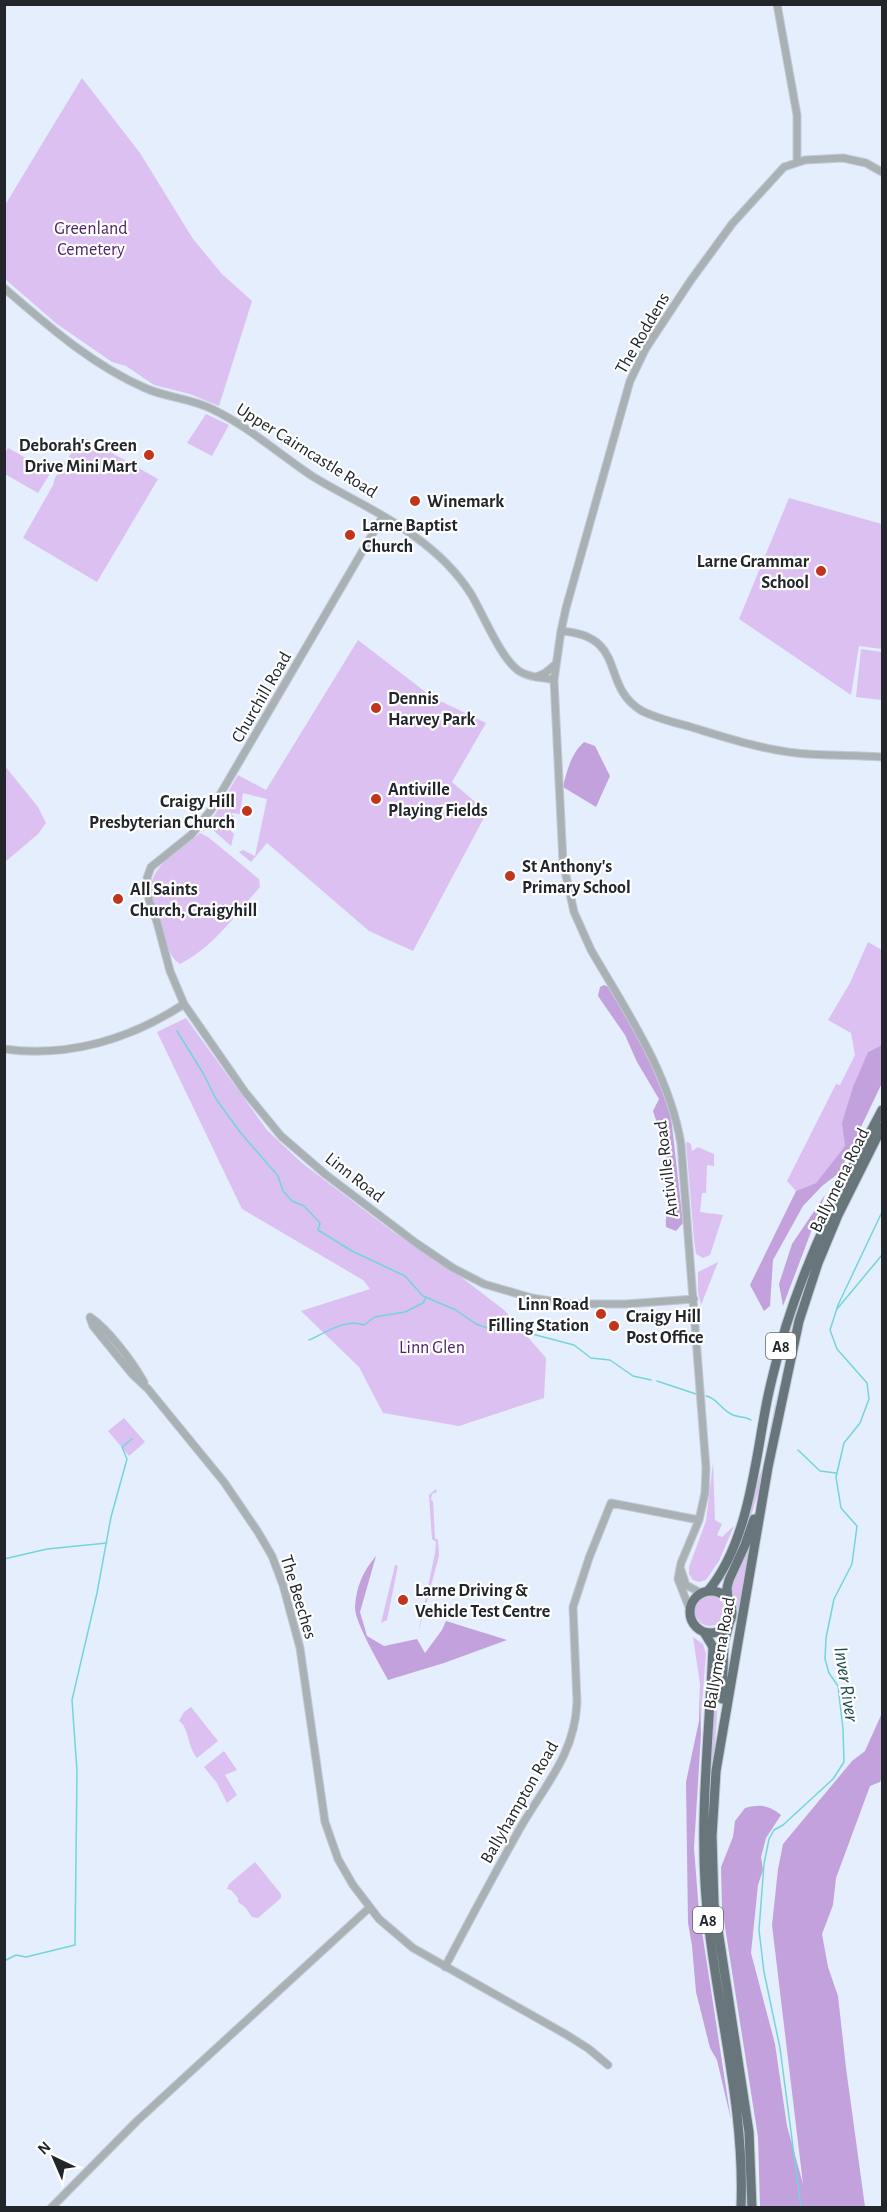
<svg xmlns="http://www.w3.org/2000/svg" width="887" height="2212" font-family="'Alegreya Sans',sans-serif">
	<rect width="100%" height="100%" fill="#e4eefc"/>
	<path fill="#dbc0f1" d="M82,78L140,153L193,239L222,274L252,301L219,406L190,394L154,385L126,366L112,362L57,324L5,279V205Z
		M206,414L229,425L212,456L187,443Z
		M81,439H87L158,479L97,582L23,538L53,485L55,478Z
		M8,448L51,472L38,493L5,474V453Z
		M789,498L882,524V649L859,646L851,695L739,619Z
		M358,640L432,697L486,723L452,782L487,812L413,951L369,931L267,843L251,862L239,852L243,850L255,856L267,799L243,793L240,814L232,813V815L234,816L232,818L229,829L234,834L231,846L213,830L210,823L238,775L266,790Z
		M861,649L882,652V700L856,697Z
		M5,766L38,807L46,823L38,834L5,862Z
		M200,833L208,837L259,879L260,887C235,915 214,947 180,964C168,956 165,940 162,927C158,915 150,900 151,887C152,865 184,846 200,833Z
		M868,942L882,950V1045L868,1052L844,1140L846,1145L816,1183L796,1191L787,1181L836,1084L840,1085L855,1055L851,1033L828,1020L850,983Z
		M186,1018L267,1130L302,1163L392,1231L461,1277L504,1310L546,1358L544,1398L459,1426L383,1413L359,1367L301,1311L370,1289L363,1280L242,1209L157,1032Z
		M688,1142L691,1144L692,1151L698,1147L714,1154V1166L707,1165L706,1193H702L700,1212L723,1215L710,1255L703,1258L696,1254L694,1240L686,1143Z
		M718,1262L701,1305L698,1292V1272Z
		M777,1393L767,1462L744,1540L740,1538L764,1462Z
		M124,1418L145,1442L129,1456L108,1431Z
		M713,1463L715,1520L722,1524L717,1535L722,1537L734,1526L719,1561L706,1580L699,1582L693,1580L689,1574V1567L706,1521Z
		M436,1489L437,1492L432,1494L431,1500L433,1501L435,1538L438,1540L439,1556L418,1634L435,1553L436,1542L432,1539L429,1495Z
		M746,1552L751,1553L738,1610L731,1590V1584Z
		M395,1565L398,1566L387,1620L381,1623Z
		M695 1611a15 15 0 1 1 30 0a15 15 0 1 1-30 0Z
		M693,1637L703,1644L706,1654L701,1717L700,1684Z
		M717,1671H720L709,1832H706Z
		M191,1707L218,1741L197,1758C187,1746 189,1727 179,1721L184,1712Z
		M224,1751L237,1770L225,1775L237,1795L227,1803L217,1783L204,1767Z
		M255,1862L281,1894V1898L258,1918L252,1917L245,1907L238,1902V1898L231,1890L227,1889L229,1884Z"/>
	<path fill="#c3a1dd" d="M584,742L595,746L610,776L596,807L563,787C567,770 571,754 584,742Z
		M604,985L609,987L654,1065L670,1108L683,1223L676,1231L666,1227C665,1218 668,1209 668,1199C666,1185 667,1171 666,1157C664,1141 658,1126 653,1111L659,1099L637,1062L625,1035L598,996L600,987Z
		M882,1045V1083L839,1173L822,1186L803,1206L773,1260L770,1306L764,1311L750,1285L796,1191L816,1183L845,1146L842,1123L853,1087L868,1052Z
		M825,1195L783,1306L779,1284L792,1244Z
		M376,1556L360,1612L367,1636L384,1646L417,1639L425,1653L442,1630L446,1621L507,1640L444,1663L388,1680C380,1665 354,1621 355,1607C356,1587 363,1571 376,1556Z
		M700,1684L701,1734L694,1848L699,1912L731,2120L717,2060L710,2048L696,1992L692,1946L688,1923L686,1782L699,1721Z
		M882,1713V1778L880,1782L870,1786L836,1878L833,1905L822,1934L828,1967L838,1996L846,2068L865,2207H760L758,2137L722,1908L721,1867L733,1837L735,1821L745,1808C760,1804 769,1805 781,1815L766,1838L761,1857L763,1870L758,1885L751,1953L775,2044L787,2126L803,2184L772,1925L778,1869L783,1844L852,1761L865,1751Z"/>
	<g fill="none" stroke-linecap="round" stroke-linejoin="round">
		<path stroke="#73d5d9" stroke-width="1.5" d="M177,1031L203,1073L216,1099L240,1132L278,1176L283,1191L292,1201L304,1206L320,1223L318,1230L352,1251L405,1276L423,1296L456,1310L476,1324L493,1330L509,1328L574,1345L591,1358L610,1360L633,1376L651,1380
			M837,1309L882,1255
			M309,1340C325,1333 346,1318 364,1325L375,1317L405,1312L423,1303L426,1298
			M657,1381L696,1394
			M706,1396C717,1398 721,1409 731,1414C738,1418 745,1416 751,1420
			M798,1450L820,1471L836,1473
			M4,1559L47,1549L107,1543
			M4,1961L16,1955L26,1957L75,1945L77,1771L72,1700L97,1593L111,1517L127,1459L122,1447L132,1439
			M801,2208L780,2048L764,1972L759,1930L764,1864L769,1839L774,1830L783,1825L833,1779L844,1762L843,1729L838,1686L829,1673L825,1659L826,1638L834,1599L852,1564L857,1526L841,1508L836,1477L844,1443L860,1423L869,1399L867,1383L837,1349L830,1330L838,1305L882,1212"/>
		<defs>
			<path id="tertiary" d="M777,4L797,115V162
				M4,288C47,325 92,365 145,388C167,398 192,398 214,410C249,427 279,454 312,476C346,497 382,512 414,536C435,551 457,572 471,594C483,614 501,659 519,671C529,678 542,677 554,680
				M383,516L211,810L191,835L151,867L147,878L149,900L157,922L170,971L184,1004L245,1092L281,1136L325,1174L416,1243L453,1268L484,1284L532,1298L571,1304H626L694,1299
				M561,631C629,636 599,686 642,711C658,719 677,723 694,728C727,738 761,749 796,753C825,756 854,755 882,757
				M536,677L545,673L556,664
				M4,1049C68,1058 131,1039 184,1004
				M90,1317C109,1330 132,1361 144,1382
				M90,1318L93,1326L101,1336L132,1374L148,1389L224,1482L258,1532L272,1556L283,1585L300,1648L325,1822L338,1859L353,1885L379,1919L413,1948L567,2035L589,2049L608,2065
				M681,1570L686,1585L701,1593
				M690,1610L678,1579L681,1563L699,1520L705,1493L706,1468L681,1144C669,1073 627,1012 591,950L574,912L563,862L554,680L561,631L566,608L630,381L646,348L691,280L732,224L784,167L805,160L843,158L866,163L882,172
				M445,1967C469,1921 494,1875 519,1830C544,1786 575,1755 577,1702L573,1607L589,1558L611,1503L699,1520
				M51,2208L137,2121L369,1908"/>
			<path id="trunk" d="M690 1612a21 21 0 1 1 42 0a21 21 0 1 1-42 0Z
				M708,1591C749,1542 755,1461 767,1401C772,1376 779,1351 786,1326C810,1250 845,1180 882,1110
				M728,1599L727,1588L729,1580L745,1545L754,1519
				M704,1632L713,1647C709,1743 697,1832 709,1928C720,2022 745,2112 741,2208
				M722,1699L724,1643L729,1624
				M752,2208L749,2132L714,1904L712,1836L716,1771L768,1467L799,1321L818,1263L838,1215L882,1127"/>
		</defs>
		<use href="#tertiary" stroke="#c1cad6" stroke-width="9"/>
		<use href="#trunk" stroke="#c1cad6" stroke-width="11"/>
		<use href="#tertiary" stroke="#aab1b5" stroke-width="7"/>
		<use href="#trunk" stroke="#68767c" stroke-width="9"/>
	</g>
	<g fill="#c0351b" stroke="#fff" stroke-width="2">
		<circle cx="149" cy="455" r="6"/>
		<circle cx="415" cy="501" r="6"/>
		<circle cx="350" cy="535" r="6"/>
		<circle cx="821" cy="571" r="6"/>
		<circle cx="376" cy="708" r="6"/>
		<circle cx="376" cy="799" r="6"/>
		<circle cx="247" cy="811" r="6"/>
		<circle cx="510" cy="876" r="6"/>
		<circle cx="118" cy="899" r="6"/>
		<circle cx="601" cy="1314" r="6"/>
		<circle cx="614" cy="1326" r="6"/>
		<circle cx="403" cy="1600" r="6"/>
	</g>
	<g text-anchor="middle" stroke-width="4.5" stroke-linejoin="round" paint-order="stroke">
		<g fill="#fff" stroke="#64676b" stroke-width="1.5">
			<rect x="766" y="1333" width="30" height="26" rx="4.5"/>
			<rect x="693" y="1907" width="30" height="26" rx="4.5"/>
		</g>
		<g font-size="16" font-weight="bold" fill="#22262b">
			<text x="781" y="1352">A8</text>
			<text x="708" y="1926">A8</text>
		</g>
		<g font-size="18" fill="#4f236a" stroke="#fff">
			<text x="91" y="234">Greenland<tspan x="91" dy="21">Cemetery</tspan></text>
			<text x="432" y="1353">Linn Glen</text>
		</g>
		<g font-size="18" fill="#22262b" stroke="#fff">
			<text transform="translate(642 333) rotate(-60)" y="6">The Roddens</text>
			<text transform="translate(307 450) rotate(32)" y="6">Upper Cairncastle Road</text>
			<text transform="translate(261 697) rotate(-60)" y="6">Churchill Road</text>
			<text transform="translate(666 1169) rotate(-97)" y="6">Antiville Road</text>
			<text transform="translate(355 1177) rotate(38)" y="6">Linn Road</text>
			<text transform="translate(839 1180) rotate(-64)" y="6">Ballymena Road</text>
			<text transform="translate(299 1597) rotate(73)" y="6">The Beeches</text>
			<text transform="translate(719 1653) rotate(-80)" y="6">Ballymena Road</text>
			<text transform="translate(519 1802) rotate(-60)" y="6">Ballyhampton Road</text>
		</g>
		<g font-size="18" font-weight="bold" fill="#22262b" stroke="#fff" text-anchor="start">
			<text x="137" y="451" text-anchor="end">Deborah's Green<tspan x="137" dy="21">Drive Mini Mart</tspan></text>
			<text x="427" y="507">Winemark</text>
			<text x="362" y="531">Larne Baptist<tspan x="362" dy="21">Church</tspan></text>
			<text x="809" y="567" text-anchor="end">Larne Grammar<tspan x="809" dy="21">School</tspan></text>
			<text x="388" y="704">Dennis<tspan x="388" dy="21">Harvey Park</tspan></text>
			<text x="388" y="795">Antiville<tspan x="388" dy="21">Playing Fields</tspan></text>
			<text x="235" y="807" text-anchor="end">Craigy Hill<tspan x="235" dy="21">Presbyterian Church</tspan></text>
			<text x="522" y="872">St Anthony's<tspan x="522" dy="21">Primary School</tspan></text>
			<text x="130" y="895">All Saints<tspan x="130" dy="21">Church, Craigyhill</tspan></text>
			<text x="589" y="1310" text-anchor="end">Linn Road<tspan x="589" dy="21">Filling Station</tspan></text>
			<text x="626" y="1322">Craigy Hill<tspan x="626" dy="21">Post Office</tspan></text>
			<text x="415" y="1596">Larne Driving &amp;<tspan x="415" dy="21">Vehicle Test Centre</tspan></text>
		</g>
		<g font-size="20" font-style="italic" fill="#1e4b4d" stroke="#fff">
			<text transform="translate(847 1684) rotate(81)" y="7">Inver River</text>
		</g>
	</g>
	<rect width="887" height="2212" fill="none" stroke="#22262b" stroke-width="12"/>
	<g transform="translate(54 2158) rotate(316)" stroke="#ffffff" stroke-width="4.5" paint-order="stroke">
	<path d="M0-4.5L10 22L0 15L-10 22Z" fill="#22262b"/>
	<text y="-9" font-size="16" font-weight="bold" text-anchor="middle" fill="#22262b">N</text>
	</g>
</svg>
